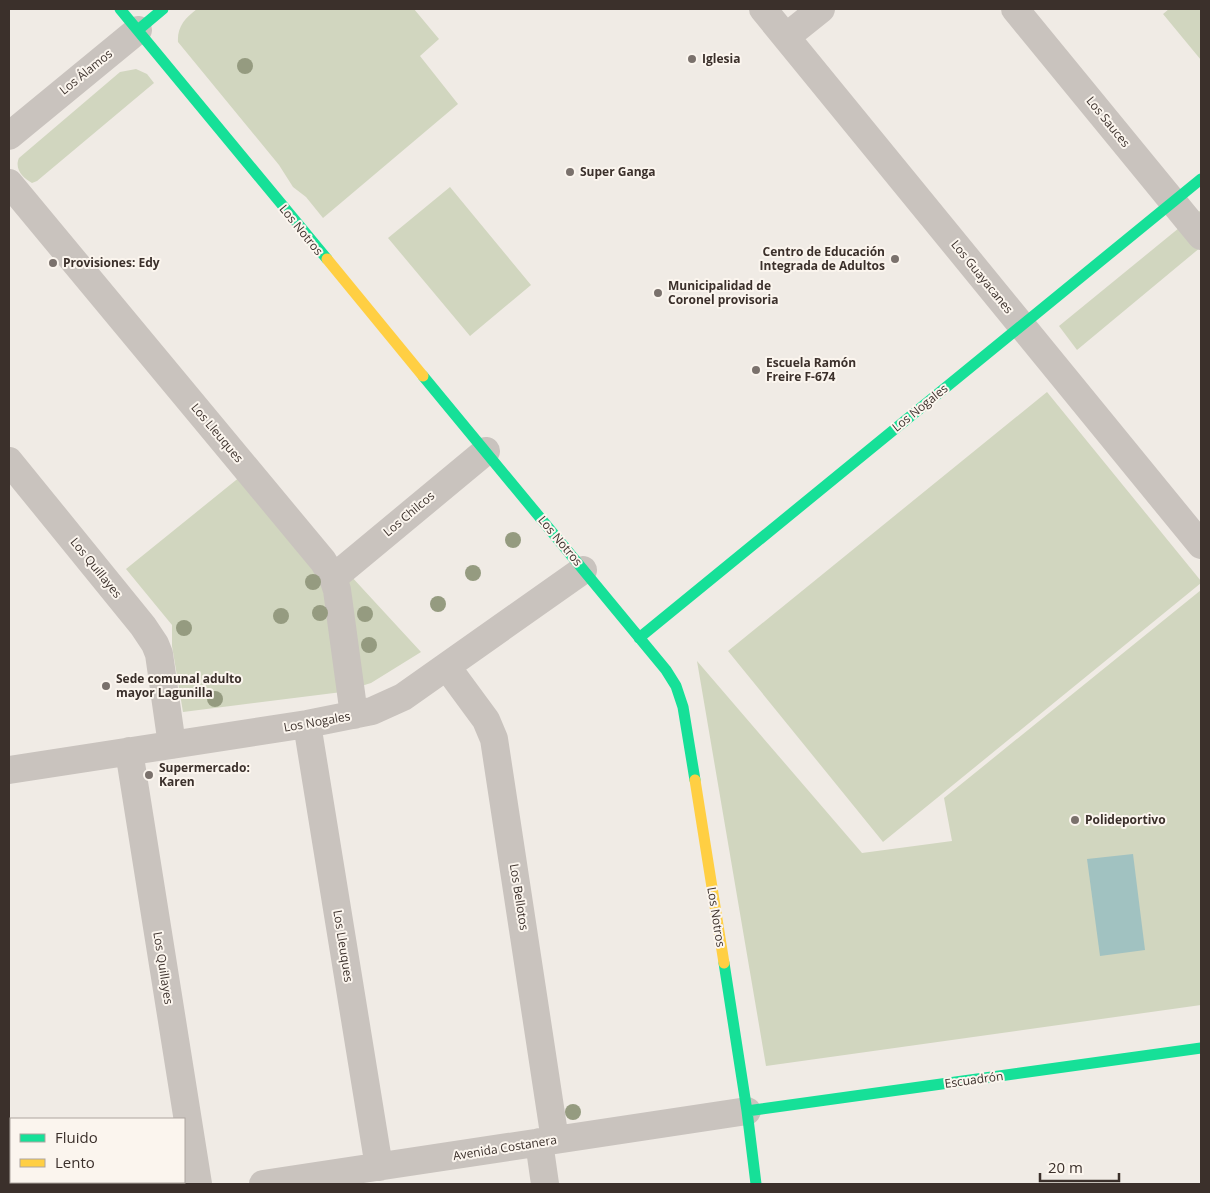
<svg xmlns="http://www.w3.org/2000/svg" width="1210" height="1193" font-family="'Open Sans',sans-serif">
	<rect width="100%" height="100%" fill="#f0ebe5"/>
	<path fill="#d1d6bf" d="M197,9H414L439,39L420,56L458,104L323,218L306,197L293,187L279,165L178,42C177,27 185,18 197,9Z
		M1169,9H1201V60L1163,14Z
		M136,69L147,74L154,83L37,181L32,183C23,178 14,169 19,158L120,72Z
		M450,187L531,285L470,336L388,238Z
		M1201,210V247L1077,350L1059,326Z
		M1047,392L1201,581V583L883,842L728,651Z
		M246,472L350,575L421,652L371,683L342,692L183,712L172,646V625L126,569Z
		M1201,590V1005L766,1066L697,661L862,853L952,841L944,798Z"/>
	<path fill="#a1c2c1" d="M1133,854L1145,950L1100,956L1087,859Z"/>
	<g fill="none" stroke-linecap="round" stroke-linejoin="round">
		<path stroke="#c9c3be" stroke-width="28" d="M763,9L1201,545
			M1015,9L1201,236
			M786,37L821,9
			M9,136L138,30
			M9,183L323,561L333,578L337,590L354,715
			M9,461L143,626L155,644L159,654L172,745
			M333,578L486,451
			M447,667L486,720L494,739L555,1140
			M307,724L379,1167
			M129,751L198,1184
			M9,770L307,724L372,711L403,697L583,570
			M539,1142L545,1184
			M263,1184L747,1111"/>
		<path stroke="#16e098" stroke-width="11" d="M120,9L327,259
			M138,30L163,9
			M423,376L666,670L676,686L683,707L695,780
			M639,638L1201,179
			M724,963L747,1111L756,1184
			M747,1111L1201,1048"/>
		<path stroke="#ffcf43" stroke-width="11" d="M327,259L423,376
			M695,780L724,963"/>
	</g>
	<g fill="#959b80">
		<circle cx="245" cy="66" r="8"/>
		<circle cx="513" cy="540" r="8"/>
		<circle cx="473" cy="573" r="8"/>
		<circle cx="313" cy="582" r="8"/>
		<circle cx="438" cy="604" r="8"/>
		<circle cx="320" cy="613" r="8"/>
		<circle cx="365" cy="614" r="8"/>
		<circle cx="281" cy="616" r="8"/>
		<circle cx="184" cy="628" r="8"/>
		<circle cx="369" cy="645" r="8"/>
		<circle cx="215" cy="699" r="8"/>
		<circle cx="573" cy="1112" r="8"/>
	</g>
	<g fill="#7a716c" stroke="#fbf5ee" stroke-width="2">
		<circle cx="692" cy="59" r="5"/>
		<circle cx="570" cy="172" r="5"/>
		<circle cx="895" cy="259" r="5"/>
		<circle cx="53" cy="263" r="5"/>
		<circle cx="658" cy="293" r="5"/>
		<circle cx="756" cy="370" r="5"/>
		<circle cx="106" cy="686" r="5"/>
		<circle cx="149" cy="775" r="5"/>
		<circle cx="1075" cy="820" r="5"/>
	</g>
	<g text-anchor="middle" stroke-width="4" stroke-linejoin="round" paint-order="stroke">
		<g font-size="12" font-weight="bold" fill="#3b302b" stroke="#fbf5ee" text-anchor="start">
			<text x="702" y="63">Iglesia</text>
			<text x="580" y="176">Super Ganga</text>
			<text x="885" y="256" text-anchor="end">Centro de Educación<tspan x="885" dy="14">Integrada de Adultos</tspan></text>
			<text x="63" y="267">Provisiones: Edy</text>
			<text x="668" y="290">Municipalidad de<tspan x="668" dy="14">Coronel provisoria</tspan></text>
			<text x="766" y="367">Escuela Ramón<tspan x="766" dy="14">Freire F-674</tspan></text>
			<text x="116" y="683">Sede comunal adulto<tspan x="116" dy="14">mayor Lagunilla</tspan></text>
			<text x="159" y="772">Supermercado:<tspan x="159" dy="14">Karen</tspan></text>
			<text x="1085" y="824">Polideportivo</text>
		</g>
		<g font-size="12" fill="#3b302b" stroke="#fbf5ee">
			<text transform="translate(86 72) rotate(-39)" y="4">Los Álamos</text>
			<text transform="translate(1108 122) rotate(51)" y="4">Los Sauces</text>
			<text transform="translate(301 230) rotate(51)" y="4">Los Notros</text>
			<text transform="translate(982 277) rotate(51)" y="4">Los Guayacanes</text>
			<text transform="translate(920 408) rotate(-39)" y="4">Los Nogales</text>
			<text transform="translate(217 433) rotate(50)" y="4">Los Lleuques</text>
			<text transform="translate(409 514) rotate(-40)" y="4">Los Chilcos</text>
			<text transform="translate(560 541) rotate(50)" y="4">Los Notros</text>
			<text transform="translate(96 568) rotate(51)" y="4">Los Quillayes</text>
			<text transform="translate(317 722) rotate(-10)" y="4">Los Nogales</text>
			<text transform="translate(519 897) rotate(81)" y="4">Los Bellotos</text>
			<text transform="translate(716 917) rotate(81)" y="4">Los Notros</text>
			<text transform="translate(343 946) rotate(81)" y="4">Los Lleuques</text>
			<text transform="translate(163 968) rotate(81)" y="4">Los Quillayes</text>
			<text transform="translate(974 1080) rotate(-8)" y="4">Escuadrón</text>
			<text transform="translate(505 1148) rotate(-9)" y="4">Avenida Costanera</text>
		</g>
	</g>
	<rect width="1210" height="1193" fill="none" stroke="#3b302b" stroke-width="20"/>
	<rect x="10" y="1118" width="175" height="65" fill="#fbf5ee" stroke="#aea6a0"/>
	<rect x="20" y="1134" width="25" height="8" fill="#16e098" stroke="#aea6a0"/>
	<text x="55" y="1143" font-size="15" fill="#3b302b">Fluido</text>
	<rect x="20" y="1159" width="25" height="8" fill="#ffcf43" stroke="#aea6a0"/>
	<text x="55" y="1168" font-size="15" fill="#3b302b">Lento</text>
	<path d="M1040 1173v8h79v-8" fill="none" stroke="#3b302b" stroke-width="2.5"/>
	<text x="1048" y="1173" font-size="15" fill="#3b302b" stroke="#fbf5ee" stroke-width="4" paint-order="stroke">20 m</text>
</svg>
